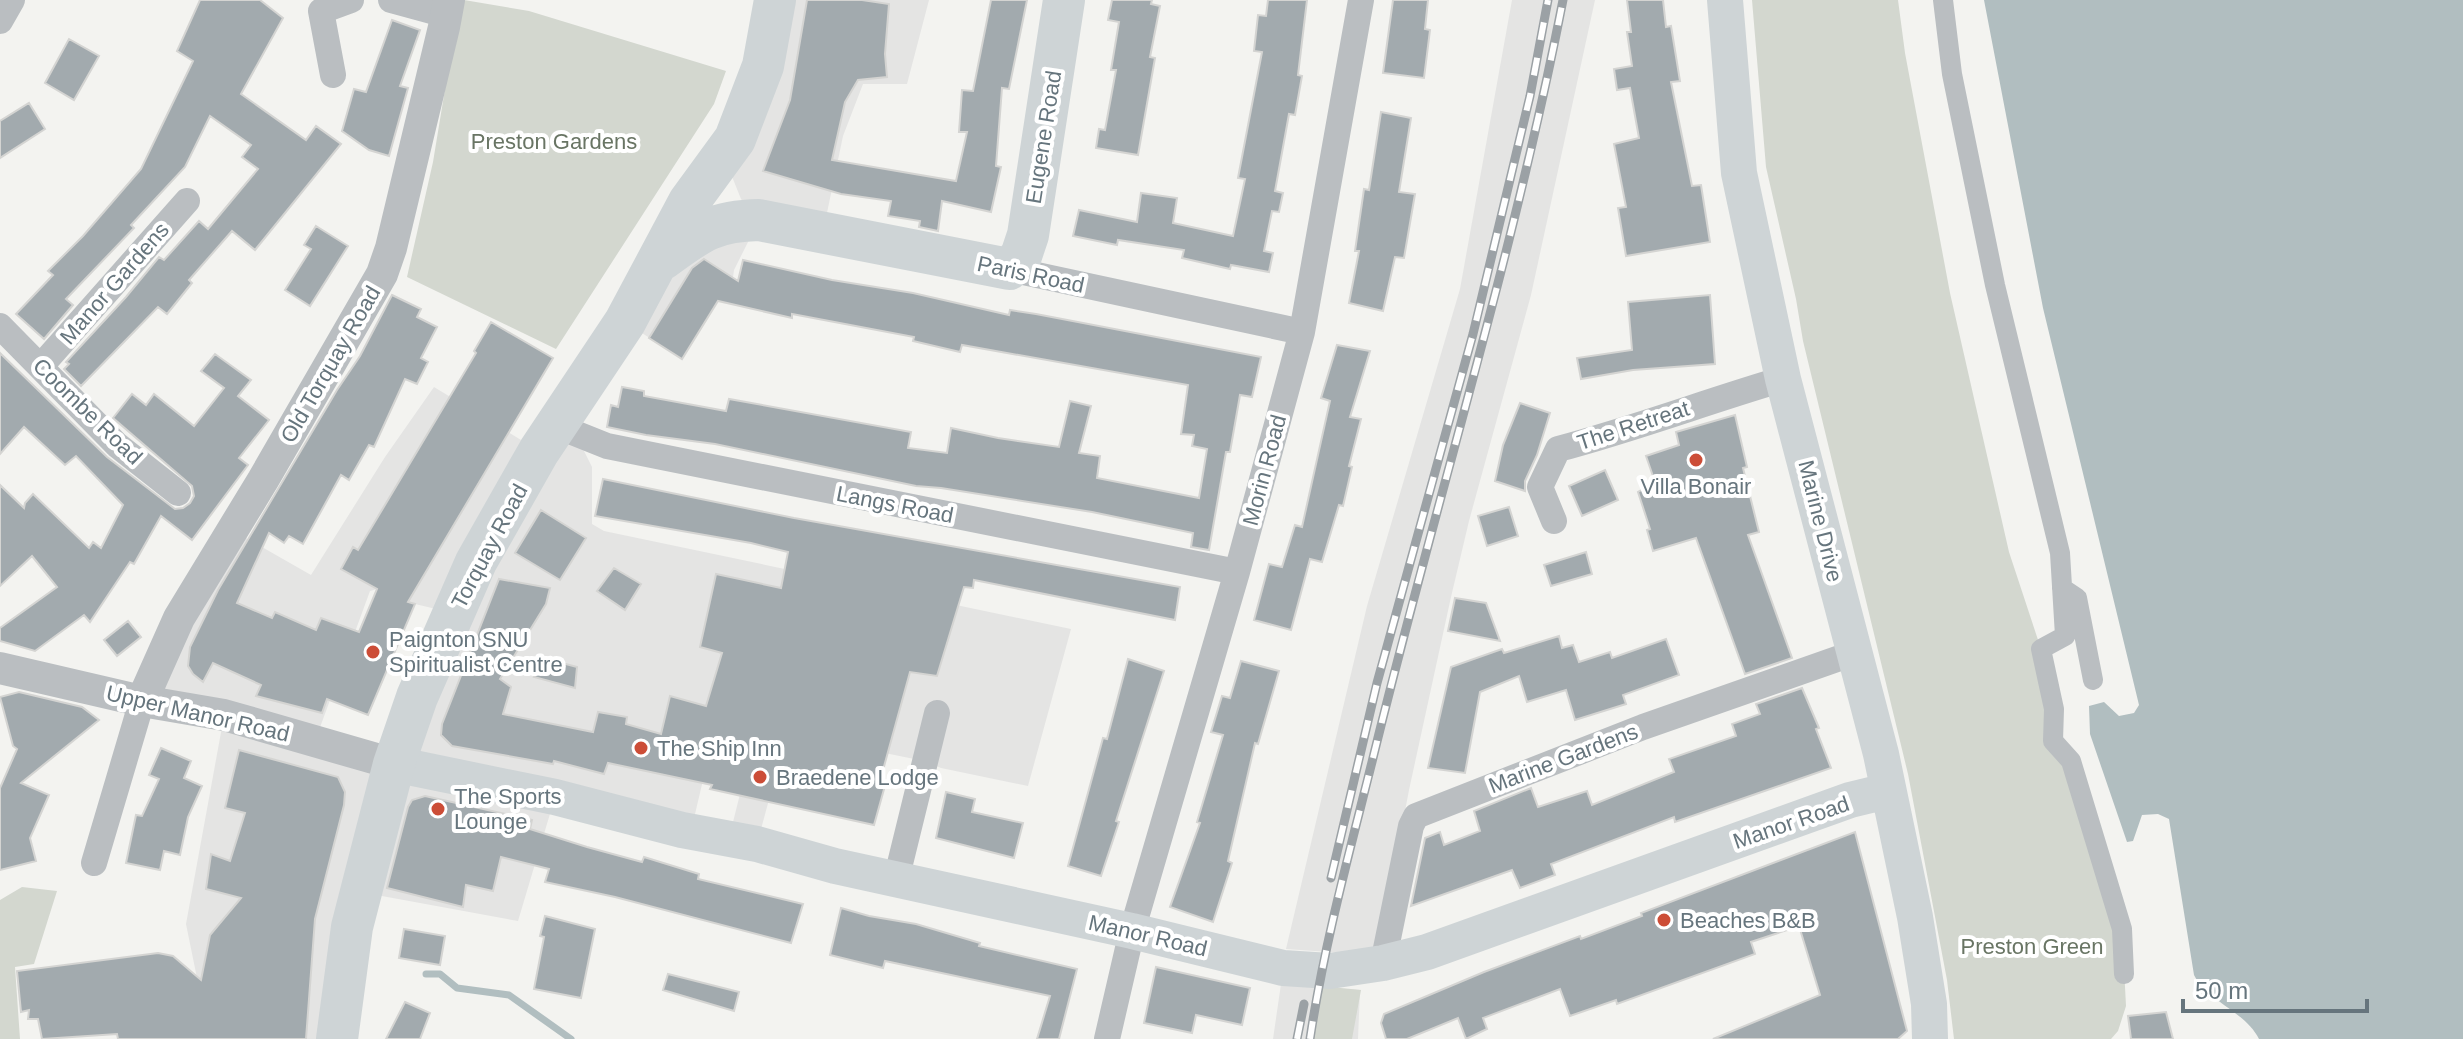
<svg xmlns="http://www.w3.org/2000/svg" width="2463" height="1039" font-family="Helvetica,sans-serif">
	<rect width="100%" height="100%" fill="#f3f3f0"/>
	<path fill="#e4e4e3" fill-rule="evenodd" d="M775,0H929L907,84H863L843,136L823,232L759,220L734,270L733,277L682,359L625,322L656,265L758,220L741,199L729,169Z
		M1512,0H1595L1531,295L1469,521L1451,597L1409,790L1379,948L1343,953L1286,949L1367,606L1460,289Z
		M434,387L539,451L575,433L592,467V524L604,531L1071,629L1028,786L941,768L924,761L787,733L757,844L729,838L753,742L716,725L691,831L555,797L518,921L360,892L337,1039H205L197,978L186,924L224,716L142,701L232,530L311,575L385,457ZM377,589L415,604L453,613L394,764L315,741L370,591Z
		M1281,984L1360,990L1358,1039H1273Z"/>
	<path fill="#d3d7cf" d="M464,0L529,11L726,71L714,104L556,349L407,277L433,162L448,71Z
		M1752,0H1898L1905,53L1950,293L2009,552L2041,649L2054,709L2122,929L2126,1006L2118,1031L2111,1039H1954L1947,980L1908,774L1803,341L1796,299L1766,167Z
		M22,887L57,891L34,964L15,967L20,1039H0V900Z
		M1320,986L1361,990L1352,1039H1312Z"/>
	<path fill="#b1bec0" d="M1984,0H2463V1039H2259C2245,1011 2208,1002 2194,975L2169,819L2158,814L2142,815L2133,841L2127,842L2090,734L2089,706L2104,702L2119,716L2134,713L2139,705L2043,308Z"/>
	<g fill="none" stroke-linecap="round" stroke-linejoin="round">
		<path stroke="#b1bec0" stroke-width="7" d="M426,974H440L457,988L509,995L571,1039"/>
	</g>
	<path fill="#a2aaae" stroke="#d4d4d2" stroke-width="2" d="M200,0H260L283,18L241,94L306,140L316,126L341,144L255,250L232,231L189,280L192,283L167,314L158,307L81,386L64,369L69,364L66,362L126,297L159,257L164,260L199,221L208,229L258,169L242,157L251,145L210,116L185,167L131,225L134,228L66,299L73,305L44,339L16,314L53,275L48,271L83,236L141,169L193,61L177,51Z
		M807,0H862L889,4L885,54L887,77L858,80L845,102L832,160L956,181L967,132H959L962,90L973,91L991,0H1027L1009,89L1002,88L996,166L1001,167L991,212L942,201L938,231L919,227L920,221L888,216L891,201L841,194L763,171L790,100Z
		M1112,0H1152L1151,4L1160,6L1150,57L1155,58L1138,155L1096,148L1099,129L1105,130L1116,70H1111L1119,22L1108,20Z
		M1268,0H1307L1298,75L1302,76L1295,115L1289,114L1275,191L1283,193L1279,212L1272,211L1264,251L1273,253L1269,272L1231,265L1230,269L1182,258L1184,250L1118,240L1117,245L1073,236L1079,210L1137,222L1141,193L1177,198L1173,223L1233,236L1245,179L1238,178L1262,52L1254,51L1258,15L1266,16Z
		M1393,0H1428L1425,29L1430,30L1424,78L1383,73Z
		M1627,0H1663L1666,27L1671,26L1680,81L1671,82L1692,186L1701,185L1710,242L1626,256L1618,208L1626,207L1614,144L1639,138L1630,88L1617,90L1614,69L1632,66L1627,32H1631Z
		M392,20L420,30L400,86L408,88L389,156L369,150L342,131L354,89L366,92Z
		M69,39L99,56L74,100L45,83Z
		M29,103L45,129L0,158V121Z
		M1381,112L1411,118L1399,192L1415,194L1404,258L1395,257L1383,311L1349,303L1359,251H1355L1364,189L1369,190Z
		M316,226L348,246L310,306L285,290L311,249L304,245Z
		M704,259L738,281L743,260L832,280L913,293L1009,315L1010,310L1036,314L1261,357L1252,397L1240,395L1230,452H1226L1209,550L1191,547L1193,533L1092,512L941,488L916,486L715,444L646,435L607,427L611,405L618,407L622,387L644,391V396L726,411L729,399L911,432L908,448L947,453L951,428L998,438L1059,447L1070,401L1091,406L1079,453L1100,456L1097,478L1199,498L1207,449L1192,446L1194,435L1181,434L1188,385L962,345L960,352L913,341L914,337L792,314V318L718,301L682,359L649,338L692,268Z
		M392,295L421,309L417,317L437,327L421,358L428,362L417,384L405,379L374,447L369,445L349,480L341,475L303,544L289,536L284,543L269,533L237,603L272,618L275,612L316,630L321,618L359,632L377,589L341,569L353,547L358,550L476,353L474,351L491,322L553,358L408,602L415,604L368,715L327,699L322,713L256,696L261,685L213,663L203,682L193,674L188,666L190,647L218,590L337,390L360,356Z
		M1710,295L1715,364L1633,370L1581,379L1577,358L1632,350L1628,302Z
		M1337,345L1370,351L1350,417L1361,419L1349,466L1352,467L1343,506L1339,505L1322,562L1310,559L1291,630L1254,620L1269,564L1282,567L1295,525L1302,527L1330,401L1321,398Z
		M0,353L107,457L175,509L183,508L190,503L194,496L192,486L113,418L132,394L146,405L154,394L194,426L224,388L201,371L215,354L251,380L238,396L269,420L239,458L248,465L192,540L161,516L134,564L130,562L90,622L84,615L35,651L0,641V628L57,587L32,556L0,586V485L24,508L25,503L33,494L89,548L93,542L101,548L123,505L76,456L65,465L24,427L0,454Z
		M1520,403L1550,413L1537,455L1525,481V491L1495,481L1503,445Z
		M1735,415L1747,467L1743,468L1759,532L1748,535L1792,658L1745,674L1696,538L1653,551L1647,530L1650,529L1638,492L1655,482L1646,456L1679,445L1676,432Z
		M1605,470L1618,500L1582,516L1569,486Z
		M603,479L794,518L1180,587L1175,620L974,580L973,588L964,587L937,676L910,672L880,781L886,782L874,825L710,789L712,785L608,763L604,774L554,761L553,764L452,746L441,735L442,724L499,579L550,588L546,604L500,679L511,687L503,714L593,732L598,712L627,717L626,724L661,734L670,696L706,706L722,653L700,647L716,574L781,588L788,552L751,543L595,516Z
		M1509,507L1518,536L1487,546L1478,516Z
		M541,510L586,538L560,580L515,553Z
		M1586,552L1592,574L1551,586L1544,565Z
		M614,568L641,584L625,610L597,591Z
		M1455,598L1486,603L1500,641L1448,631Z
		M128,621L141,637L117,656L104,640Z
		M1559,636L1562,648L1573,645L1579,662L1610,652L1612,658L1666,639L1679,675L1623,695L1626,704L1575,720L1566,690L1527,702L1519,676L1480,692L1465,773L1428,768L1451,667L1502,649L1504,653Z
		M547,659L577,667L575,688L534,677Z
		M1128,659L1164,671L1116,821L1119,822L1101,876L1068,866L1103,738L1107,739Z
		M1241,661L1279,671L1258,744L1255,743L1228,861L1232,863L1213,922L1170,907L1200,823L1197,822L1223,735L1211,732L1222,696L1230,698Z
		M1802,688L1819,728L1816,729L1831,768L1675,822L1674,817L1551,864L1555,875L1520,888L1512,870L1411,906L1425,838L1440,832L1444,845L1480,831L1474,811L1531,788L1538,807L1587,791L1592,805L1674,772L1669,759L1736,736L1732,724L1760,714L1756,704Z
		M19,692L82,707L99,720L21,783L49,795L30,838L36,861L0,870V788L17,749L13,746L0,697Z
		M161,748L191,761L184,778L202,786L188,817L180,855L164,851L160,870L126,863L136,815L142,816L159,779L149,775Z
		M239,750L338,777L345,792L344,805L315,919L306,1039H118L117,1034L42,1039L38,1019H28L29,1010L21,1012L17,971L158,953L173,956L201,980L210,935L241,898L206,889L211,854L230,861L245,813L225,808Z
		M946,792L975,799L972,812L1023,823L1014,858L936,838Z
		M425,796L532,820L530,829L587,847L642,862L644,857L699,874L698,879L803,904L791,943L615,897L545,882L549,869L501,857L493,891L466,885L463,907L387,888L408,807L412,800Z
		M1855,832L1907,1031L1898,1039H1713L1820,995L1799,926L1751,942L1755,954L1617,1004L1616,1000L1570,1016L1560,989L1483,1018L1487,1029L1466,1039L1458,1018L1407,1039H1386L1381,1023L1384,1014L1484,972L1580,936L1581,939L1642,916L1641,913Z
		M841,908L869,916L916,924L980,943L979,946L1077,969L1059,1039H1037L1050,996L885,961L883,968L830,955Z
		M545,916L595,929L581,998L534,989L544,937L540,936Z
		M404,929L445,936L440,965L399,958Z
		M1156,967L1250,988L1242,1025L1196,1015L1192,1033L1144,1023Z
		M668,974L739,992L734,1011L663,990Z
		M405,1002L430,1013L420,1039H386Z
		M2166,1012L2173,1039H2131L2128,1016Z"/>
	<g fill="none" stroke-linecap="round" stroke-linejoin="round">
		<path stroke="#babec1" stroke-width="20" d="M1943,0L1952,74L1995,285L2060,553L2065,636L2041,649L2054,709L2053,741L2071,761L2122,929L2124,974
			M2062,588L2077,598L2093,680"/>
		<path stroke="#babec1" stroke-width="26" d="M391,0L446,15
			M0,21L12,0
			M333,75L321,11L351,0
			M1009,269L1302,332
			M0,326L117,445L178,493
			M41,366L187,201
			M557,426L607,446L1237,572
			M1554,521L1540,487L1558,449C1634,429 1708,401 1783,379
			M94,863L142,701
			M896,880L937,713
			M1383,963L1411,826L1416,816L1643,727L1854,653
			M1107,1039L1132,931L1237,572L1302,332L1361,0"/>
		<path stroke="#babec1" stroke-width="32" d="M0,668L142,701L224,715L394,764
			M142,701L179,618L263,480L382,274L391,248L444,27L449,0"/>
		<path stroke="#ced4d6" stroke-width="36" d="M1725,0L1739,173L1783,379L1881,754L1915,917L1929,1004L1930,1039
			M394,764L555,797L682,830L757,844L835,866L1132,931L1283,968L1330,971L1383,963L1427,952L1850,800L1887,791"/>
		<path stroke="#ced4d6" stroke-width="42" d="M663,259C700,232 713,221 759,220L1009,269L1021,256L1028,235L1064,0
			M337,1039L352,927L394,764L417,697L476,562L539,451L625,322L689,202L735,139L763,66L775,0"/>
		<defs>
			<path id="rail" d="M1331,878L1377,683L1473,334L1530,96L1548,0
				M1297,1039L1304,1004
				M1310,1039C1324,945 1349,854 1372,762C1434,507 1513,258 1563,0"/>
		</defs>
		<use href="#rail" stroke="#9ba1a5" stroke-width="9"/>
		<use href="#rail" stroke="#fff" stroke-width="6" stroke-dasharray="18" stroke-linecap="butt"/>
	</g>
	<g fill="#cc4d37" stroke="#fff" stroke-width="3">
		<circle cx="1696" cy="460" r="8"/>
		<circle cx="373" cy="652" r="8"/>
		<circle cx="641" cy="748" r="8"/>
		<circle cx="760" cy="777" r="8"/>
		<circle cx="438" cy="809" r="8"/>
		<circle cx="1664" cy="920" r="8"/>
	</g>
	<g text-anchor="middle" stroke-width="8" stroke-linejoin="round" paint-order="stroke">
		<g font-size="22" fill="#66757d" stroke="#fff">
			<text transform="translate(1043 137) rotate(-81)" y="8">Eugene Road</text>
			<text transform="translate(1031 274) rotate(12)" y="8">Paris Road</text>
			<text transform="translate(114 283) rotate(-49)" y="8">Manor Gardens</text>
			<text transform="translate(330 364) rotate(-60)" y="8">Old Torquay Road</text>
			<text transform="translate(88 411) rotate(44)" y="8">Coombe Road</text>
			<text transform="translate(1633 425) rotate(-18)" y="8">The Retreat</text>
			<text transform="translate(1264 470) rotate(-75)" y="8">Morin Road</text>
			<text transform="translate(895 504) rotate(11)" y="8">Langs Road</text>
			<text transform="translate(1821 521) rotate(76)" y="8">Marine Drive</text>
			<text transform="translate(489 546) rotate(-62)" y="8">Torquay Road</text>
			<text transform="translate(198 713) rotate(13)" y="8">Upper Manor Road</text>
			<text transform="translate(1563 758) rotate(-21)" y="8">Marine Gardens</text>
			<text transform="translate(1791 822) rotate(-19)" y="8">Manor Road</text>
			<text transform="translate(1148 935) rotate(13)" y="8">Manor Road</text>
		</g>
		<g font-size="22" fill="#697564" stroke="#fff">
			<text x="554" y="149">Preston Gardens</text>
			<text x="2032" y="954">Preston Green</text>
		</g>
		<g font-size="22" fill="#66757d" stroke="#fff" text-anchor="start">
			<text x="1696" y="494" text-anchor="middle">Villa Bonair</text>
			<text x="389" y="647">Paignton SNU<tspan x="389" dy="25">Spiritualist Centre</tspan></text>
			<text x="657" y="756">The Ship Inn</text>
			<text x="776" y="785">Braedene Lodge</text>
			<text x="454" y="804">The Sports<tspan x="454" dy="25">Lounge</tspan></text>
			<text x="1680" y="928">Beaches B&amp;B</text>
		</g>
	</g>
	<path d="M2183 999v12h184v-12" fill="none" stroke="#66757d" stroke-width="4"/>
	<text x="2195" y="999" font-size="24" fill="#66757d" stroke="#ffffff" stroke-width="6" paint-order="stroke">50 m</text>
</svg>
